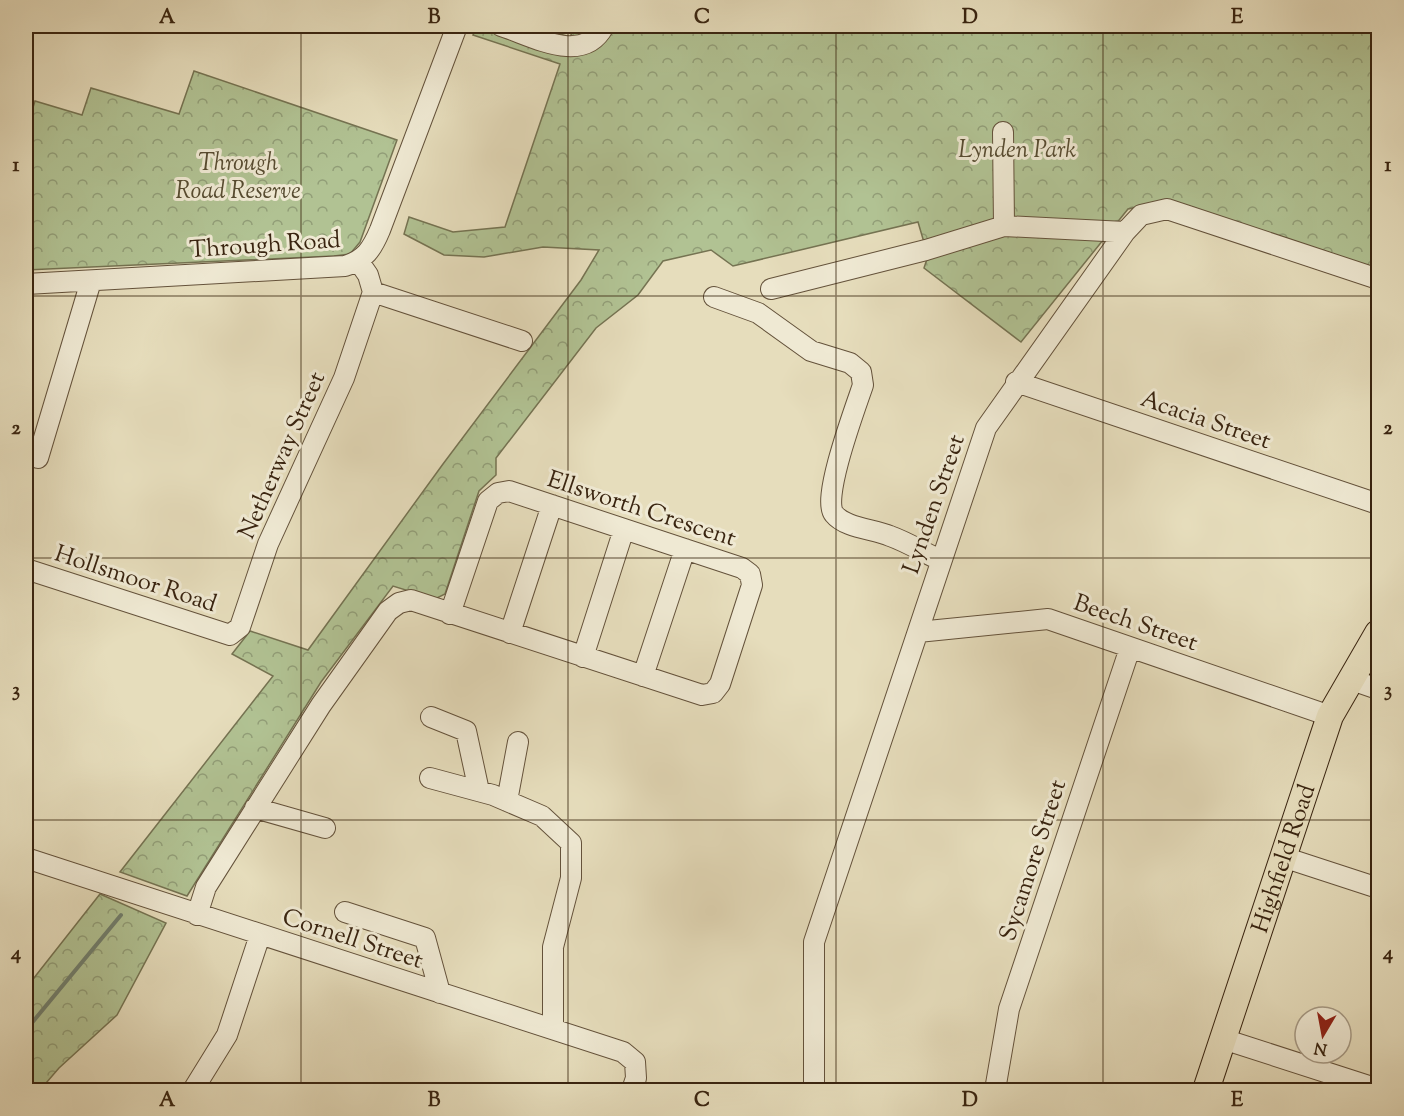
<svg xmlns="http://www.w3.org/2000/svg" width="1404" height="1116" font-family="'Sorts Mill Goudy',serif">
	<defs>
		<pattern id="park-crowns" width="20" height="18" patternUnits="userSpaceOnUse" patternTransform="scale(1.5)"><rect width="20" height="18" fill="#b1c293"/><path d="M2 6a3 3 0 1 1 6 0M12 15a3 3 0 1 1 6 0" fill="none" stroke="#919d77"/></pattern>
	</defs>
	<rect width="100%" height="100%" fill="#e6ddbc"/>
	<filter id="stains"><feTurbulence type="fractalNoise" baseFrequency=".00333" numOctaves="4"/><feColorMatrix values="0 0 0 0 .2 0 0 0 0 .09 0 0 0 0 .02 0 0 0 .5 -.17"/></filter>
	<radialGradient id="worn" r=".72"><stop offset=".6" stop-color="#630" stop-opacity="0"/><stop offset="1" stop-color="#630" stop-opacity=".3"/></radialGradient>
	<path fill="url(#park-crowns)" stroke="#757352" stroke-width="1.5" d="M477,26H534L570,37L575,26H1378V270L1165,202L1128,209L1021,342L924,268L928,256L918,222L733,266L711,250L663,261L638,295L596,328L496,458V475L479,491L445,594L435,599L393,586L321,682L187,896L120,872L273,676L232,654L250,631L308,650L443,464L581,280L599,250L543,247L484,257L444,255L404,234L409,217L453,232L505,227L560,64L473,35Z
		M194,71L397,140L360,242L350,254L334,256L26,270V130L35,101L82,115L91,88L179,114Z
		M100,894L166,923L117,1015L59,1068L40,1090H26V988Z"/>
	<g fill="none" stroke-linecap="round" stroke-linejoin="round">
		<path stroke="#717f6e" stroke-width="4" d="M26,1030L121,915"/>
		<defs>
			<path id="minor" d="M501,26C533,36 583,66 604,26
				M1003,132L1004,226L1125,232
				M26,284L345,266C365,260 372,249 380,230L457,26
				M771,289L926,250L1004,226
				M373,292L522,341
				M714,297L758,313L811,351L850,363L861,372L863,385C856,406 821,499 834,514C845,528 874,529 890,536C907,542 923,552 940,560
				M1016,382L1378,504
				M38,458L91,281
				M26,569L230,635L240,627L268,544L344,378L373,292L368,275L359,262
				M918,632L1048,619L1330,716
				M510,633L552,505
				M583,657L624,529
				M643,676L685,549
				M1349,679L1378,689
				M431,717L466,731L479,791
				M430,778L493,795L542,816L571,843V878L553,947V1029
				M507,801L518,742
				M255,808L325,828
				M1283,857L1378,888
				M26,858L623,1052L635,1062L636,1078L632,1090
				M345,912L425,938L440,993
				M197,915L206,887L321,705L388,611L399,603L411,600L702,695L713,693L720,684L752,585L750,574L742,568L509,491L498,493L488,501L450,614
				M1223,1039L1378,1089
				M193,1090L227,1035L260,935
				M814,1090V942L986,428L1125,232L1141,215L1167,209L1378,279
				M995,1090L1009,1009L1130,648"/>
			<g id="major">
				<path id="s1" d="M1206,1090L1330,716L1378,633"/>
			</g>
		</defs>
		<use href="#minor" stroke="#64523b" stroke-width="22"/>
		<use href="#major" stroke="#392410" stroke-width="28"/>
		<use href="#minor" stroke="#efe9d3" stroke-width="20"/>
		<use href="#major" stroke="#e6ddbc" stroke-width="26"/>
	</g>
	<path fill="none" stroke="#392410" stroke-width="1.5" stroke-opacity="0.55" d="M301,26V1090M568,26V1090M836,26V1090M1103,26V1090M26,296H1378M26,558H1378M26,820H1378"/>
	<g text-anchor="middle" stroke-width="6" stroke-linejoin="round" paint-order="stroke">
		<g font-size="24" font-style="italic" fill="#574c31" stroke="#efe9d3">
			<text x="1017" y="157">Lynden Park</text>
			<text x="238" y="170">Through<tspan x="238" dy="28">Road Reserve</tspan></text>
		</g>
		<g font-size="24" fill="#392410" stroke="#efe9d3">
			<text transform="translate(265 244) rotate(-4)" y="8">Through Road</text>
			<text transform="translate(1206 419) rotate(19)" y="8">Acacia Street</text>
			<text transform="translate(281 455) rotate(-66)" y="8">Netherway Street</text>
			<text transform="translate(933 504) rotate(-71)" y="8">Lynden Street</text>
			<text transform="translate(642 508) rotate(18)" y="8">Ellsworth Crescent</text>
			<text transform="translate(136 578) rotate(18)" y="8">Hollsmoor Road</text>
			<text transform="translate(1136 622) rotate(19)" y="8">Beech Street</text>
			<text dy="8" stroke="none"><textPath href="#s1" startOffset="244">Highfield Road</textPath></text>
			<text transform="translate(1032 860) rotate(-72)" y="8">Sycamore Street</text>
			<text transform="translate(353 938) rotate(18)" y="8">Cornell Street</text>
		</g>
	</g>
	<rect width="1404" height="1116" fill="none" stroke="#e6ddbc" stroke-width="66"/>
	<g transform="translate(1323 1035) rotate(190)"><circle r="28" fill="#efe9d3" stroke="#a69a85" stroke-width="1.5"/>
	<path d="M0-4.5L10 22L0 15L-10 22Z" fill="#8f2418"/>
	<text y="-9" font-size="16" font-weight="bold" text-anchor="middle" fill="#392410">N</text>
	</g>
	<rect x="33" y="33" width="1338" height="1050" fill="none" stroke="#392410" stroke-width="2"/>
	<g font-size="20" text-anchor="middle" font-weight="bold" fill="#392410">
		<text x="167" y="23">A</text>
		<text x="434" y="23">B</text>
		<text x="702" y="23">C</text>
		<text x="970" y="23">D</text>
		<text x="1237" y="23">E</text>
		<text x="16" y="171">1</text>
		<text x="1388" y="171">1</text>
		<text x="16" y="434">2</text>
		<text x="1388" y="434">2</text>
		<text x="16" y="696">3</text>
		<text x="1388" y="696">3</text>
		<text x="16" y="959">4</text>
		<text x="1388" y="959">4</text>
		<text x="167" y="1106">A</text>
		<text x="434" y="1106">B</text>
		<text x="702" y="1106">C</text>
		<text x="970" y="1106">D</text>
		<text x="1237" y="1106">E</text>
	</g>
	<rect width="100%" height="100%" filter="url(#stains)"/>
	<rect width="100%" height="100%" fill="url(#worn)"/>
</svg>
